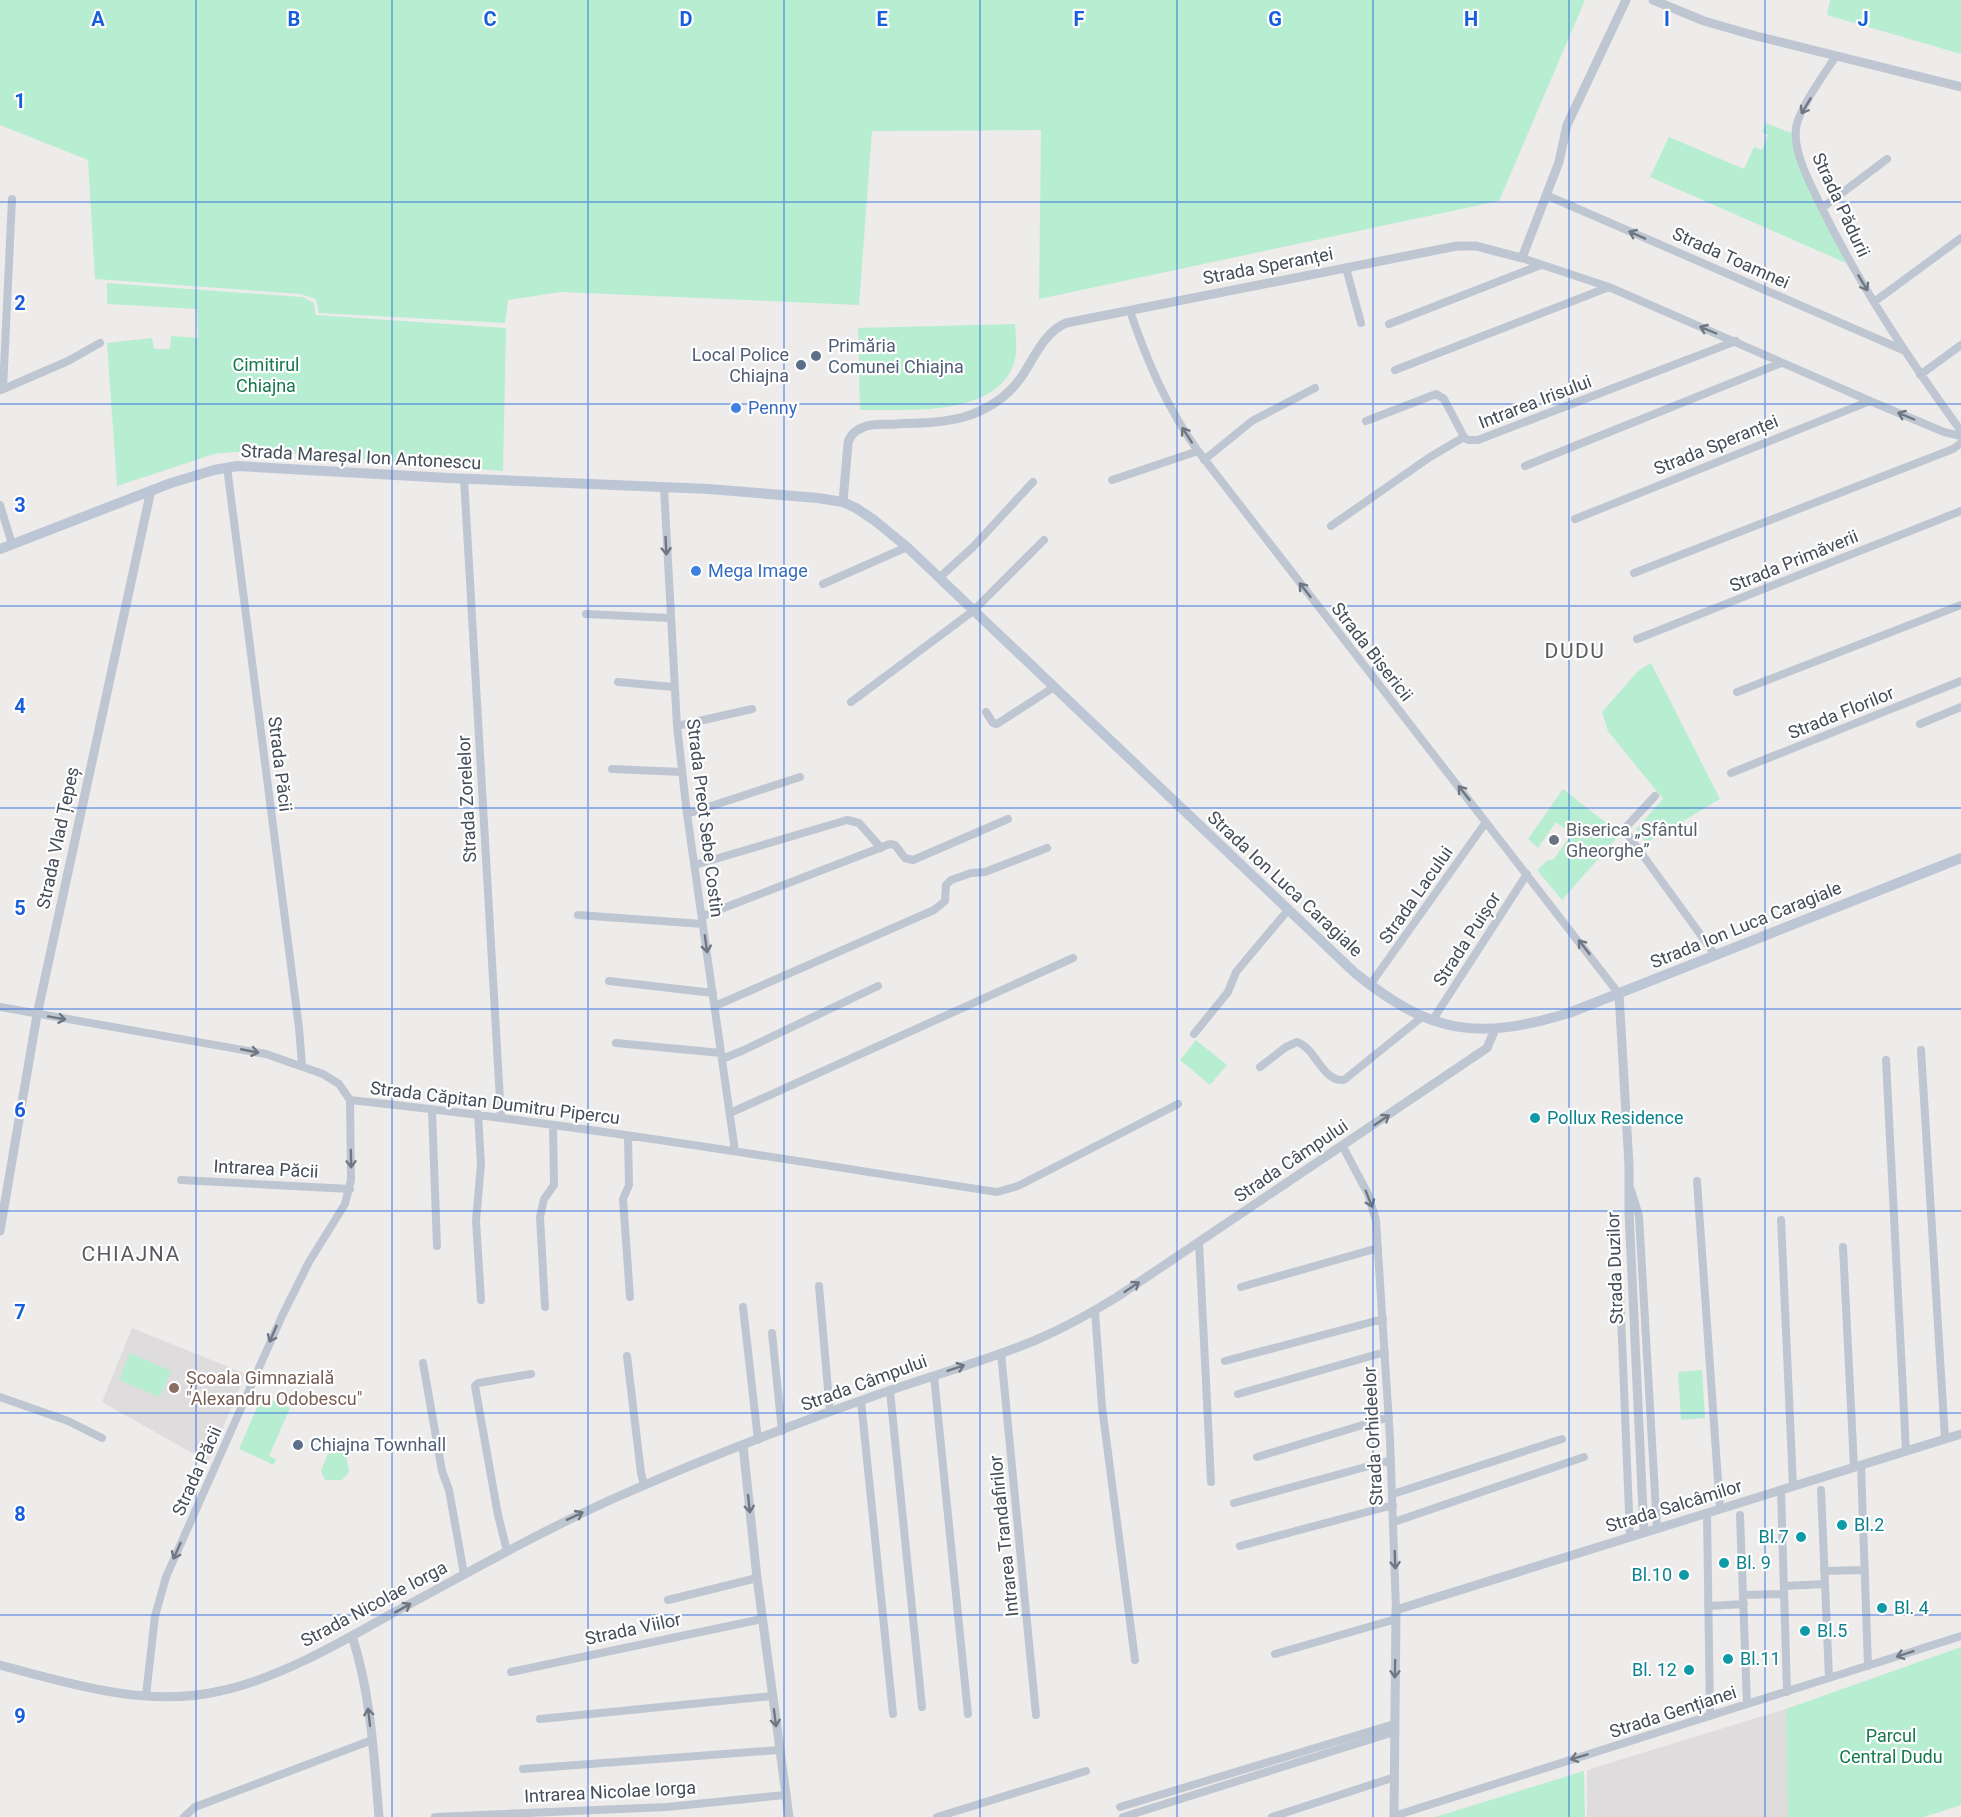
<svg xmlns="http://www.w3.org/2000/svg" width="1961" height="1817" font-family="Roboto,sans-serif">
	<rect width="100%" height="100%" fill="#eeebeb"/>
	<path fill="#dfdcdd" d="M132,1328L246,1374L208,1462L102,1402Z
		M1786,1709L1788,1817H1587V1770Z"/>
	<path fill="#b7eed1" d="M0,0H1585L1499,201L1039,299L1041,130L872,131L859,305L561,292L508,300L505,323L319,313L316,299L300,294L95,279L88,160L0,125Z
		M1830,0H1961V54L1827,15Z
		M1766,123L1794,134L1800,161L1846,263L1650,177L1669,137L1744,169L1754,147L1762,150L1768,135L1762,132Z
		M107,283L303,297L314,303L316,315L506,328L503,471L298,454L233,452L214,454L117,486L107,343L152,338L154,349H170L171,336L198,338L197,309L107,304Z
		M1015,324C1016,338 1018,353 1013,366C992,418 905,409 860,410L858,328Z
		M1651,663L1720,799L1646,843L1636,829L1663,799L1608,731L1602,712L1639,670Z
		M1563,789L1620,834L1562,900L1537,870L1548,860H1553L1572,834L1556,822L1538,848L1528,839Z
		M1196,1040L1227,1065L1210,1085L1180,1060Z
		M130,1353L171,1371L160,1397L119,1380Z
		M1702,1370L1705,1418L1681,1420L1678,1372Z
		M262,1396L290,1408L269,1456L276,1459L274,1465L239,1449Z
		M334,1438L345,1448L349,1472L342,1480H325L321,1471Z
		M1961,1647V1805L1924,1817H1788L1786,1709Z
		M1584,1771L1585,1817H1435Z"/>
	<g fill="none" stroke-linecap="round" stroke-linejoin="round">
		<path stroke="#bec6d1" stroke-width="8" d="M1836,56C1825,73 1798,110 1796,128C1793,152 1809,181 1819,202C1858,283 1908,358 1961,431
			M1546,195L1903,350
			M1822,208L1887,159
			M1522,258L1609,287L1870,401L1944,432L1961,436
			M1346,268L1361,323
			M1874,302L1961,238
			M1130,311C1147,361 1167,408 1198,451L1619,994
			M1389,324L1541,265
			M1395,370L1609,287
			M1920,375L1961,345
			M3,389L12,199
			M1,390L68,361L100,343
			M1366,421L1436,394L1444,399L1464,437L1468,440H1478L1736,341
			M1204,460L1252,421L1315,388
			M1525,466L1781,363
			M227,467L299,1028L302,1065
			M464,478L501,1117
			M1112,480L1198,451
			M664,488L677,726L687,814L735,1151
			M0,505L12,544
			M1575,519L1870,401
			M1331,526L1430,457L1464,437
			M1634,573L1953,449L1961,443
			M939,578L973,547L1033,482
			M823,584L907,547
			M586,614L670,618
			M1637,639L1961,511
			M618,682L674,687
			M1737,692L1961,605
			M851,702L973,611L1044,540
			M986,712L993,723L997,724L1054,687
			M1920,724L1961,707
			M677,726L752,709
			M612,769L682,772
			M1731,773L1961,681
			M1655,796L1627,826L1626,832L1716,956
			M687,814L800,777
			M695,865L847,820L859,823L881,848
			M578,915L703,924
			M703,916L890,844L895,845L905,858L913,860L1008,819
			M609,981L713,993
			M1370,985L1486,822
			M715,1006L934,910L945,901L946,885L951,880L971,873L985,872L1047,848
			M0,1007L266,1054L323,1074L339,1084L350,1100L351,1180L345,1204L309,1262L282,1316L166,1577L155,1616L146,1695
			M1432,1021L1527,874
			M1194,1034L1228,992L1236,972L1288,910
			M616,1043L721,1053
			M1921,1050L1945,1439
			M722,1059L744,1050L878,986
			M1886,1060L1906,1451
			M1260,1067L1286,1047L1297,1042C1316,1048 1322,1082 1344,1080L1422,1017
			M350,1100C567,1123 782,1159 997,1192L1018,1186L1178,1104
			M432,1110L437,1246
			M730,1113L1073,958
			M478,1114L481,1164L476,1221L481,1300
			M628,1136L629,1185L623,1199L630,1297
			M1343,1147L1368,1194L1376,1220L1390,1439L1396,1610
			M181,1180L350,1189
			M1697,1181L1720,1509
			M1631,1190L1639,1216L1657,1529
			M1781,1220L1793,1486
			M1199,1242L1211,1482
			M1843,1247L1854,1467
			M819,1286L830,1412
			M1241,1287L1378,1248
			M1620,1290L1630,1537
			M545,1307L540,1217L544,1199L554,1185L553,1125
			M743,1307L758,1440
			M1095,1311L1102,1407L1135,1660
			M772,1333L782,1431
			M1001,1353L1036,1715
			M627,1356L641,1473L644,1485
			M1225,1361L1383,1319
			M423,1363L442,1471L449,1490L464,1574
			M934,1376L968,1714
			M890,1391L922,1707
			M1238,1394L1385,1352
			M0,1397L68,1421L102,1438
			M861,1401L893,1714
			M1257,1457L1389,1417
			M1861,1465L1868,1666
			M1781,1490L1787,1692
			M1821,1490L1829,1678
			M1393,1494L1562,1439
			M1234,1503L1391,1460
			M1707,1513L1710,1716
			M1740,1515L1747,1704
			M1394,1522L1584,1457
			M1240,1546L1393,1505
			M507,1551L498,1515L475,1386L478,1383L531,1374
			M1824,1571L1864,1570
			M1784,1586L1825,1584
			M1743,1595L1784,1594
			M668,1600L757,1578
			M1708,1606L1744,1604
			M1275,1654L1396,1619
			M511,1672L762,1619
			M540,1719L772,1696
			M523,1769L779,1750
			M1120,1807L1394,1724
			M1394,1816L1961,1636
			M184,1817L195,1807L372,1740
			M435,1817L667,1807L785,1795
			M937,1817L1086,1771
			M1123,1817L1394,1732
			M1272,1817L1395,1777"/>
		<path stroke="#bec6d1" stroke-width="9" d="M1653,0L1704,21L1756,36L1961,87
			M843,502L848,443C850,435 856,430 864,427C873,423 885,425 896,424C919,423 942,423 964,417C987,410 1006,398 1020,379C1034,359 1043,333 1066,323L1457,246H1476L1522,258L1559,162L1567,125L1626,0
			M1619,994L1629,1165V1212L1644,1533
			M0,1231L37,1015L151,490
			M743,1445L757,1578L789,1817
			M352,1636C371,1694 374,1756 379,1817
			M0,1665C71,1684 147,1708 220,1691C277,1679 340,1643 391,1614C466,1574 539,1532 617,1497C705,1458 796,1423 888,1391C937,1374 988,1360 1036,1340C1064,1328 1091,1313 1117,1297L1487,1048L1495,1029
			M1394,1817L1396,1610L1961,1434"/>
		<path stroke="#bdc6d5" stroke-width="10" d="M0,549L171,483L214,470L237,466L448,478L709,489L818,498L843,502L856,508L874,520L907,547L1355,973C1431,1034 1476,1041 1569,1013L1961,858"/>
	</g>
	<defs><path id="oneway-shaft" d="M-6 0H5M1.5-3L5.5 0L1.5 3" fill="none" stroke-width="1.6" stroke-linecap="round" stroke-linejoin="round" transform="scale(1.5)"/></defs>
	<g stroke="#6f7782">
		<use href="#oneway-shaft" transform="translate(1806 106) rotate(121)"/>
		<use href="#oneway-shaft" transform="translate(1637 235) rotate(-156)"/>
		<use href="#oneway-shaft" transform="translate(1863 283) rotate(59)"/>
		<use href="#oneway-shaft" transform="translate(1708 330) rotate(-157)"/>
		<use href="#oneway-shaft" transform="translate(1906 416) rotate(-157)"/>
		<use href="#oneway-shaft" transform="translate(1187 435) rotate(-123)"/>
		<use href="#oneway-shaft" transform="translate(666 546) rotate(87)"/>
		<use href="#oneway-shaft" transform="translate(1305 590) rotate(-128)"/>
		<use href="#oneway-shaft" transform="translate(1464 793) rotate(-128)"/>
		<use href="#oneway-shaft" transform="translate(706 944) rotate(82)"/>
		<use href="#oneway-shaft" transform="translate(1584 947) rotate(-128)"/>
		<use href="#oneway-shaft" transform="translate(57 1018) rotate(10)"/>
		<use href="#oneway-shaft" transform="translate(250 1051) rotate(11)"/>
		<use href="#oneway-shaft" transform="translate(1382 1120) rotate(-34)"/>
		<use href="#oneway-shaft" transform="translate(351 1159) rotate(89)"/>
		<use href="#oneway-shaft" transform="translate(1369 1199) rotate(68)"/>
		<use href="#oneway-shaft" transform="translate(1132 1287) rotate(-34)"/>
		<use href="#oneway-shaft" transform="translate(273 1334) rotate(114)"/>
		<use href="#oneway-shaft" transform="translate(956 1368) rotate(-19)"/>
		<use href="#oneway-shaft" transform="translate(749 1504) rotate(84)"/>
		<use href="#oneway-shaft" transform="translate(575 1516) rotate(-25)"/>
		<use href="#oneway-shaft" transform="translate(177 1551) rotate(114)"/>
		<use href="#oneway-shaft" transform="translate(1395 1560) rotate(88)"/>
		<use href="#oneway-shaft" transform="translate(403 1608) rotate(-29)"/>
		<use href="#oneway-shaft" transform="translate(1905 1654) rotate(162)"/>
		<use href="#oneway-shaft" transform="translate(1395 1669) rotate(91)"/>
		<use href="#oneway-shaft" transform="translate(369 1717) rotate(-97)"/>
		<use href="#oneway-shaft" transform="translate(775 1718) rotate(83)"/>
		<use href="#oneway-shaft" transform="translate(1579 1757) rotate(163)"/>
	</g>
	<path fill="none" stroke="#185ddb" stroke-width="1.5" stroke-opacity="0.55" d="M196,0V1817M392,0V1817M588,0V1817M784,0V1817M980,0V1817M1177,0V1817M1373,0V1817M1569,0V1817M1765,0V1817M0,202H1961M0,404H1961M0,606H1961M0,808H1961M0,1009H1961M0,1211H1961M0,1413H1961M0,1615H1961"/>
	<g fill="#5c6f8a" stroke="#fff" stroke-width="2">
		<circle cx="816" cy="356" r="6"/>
		<circle cx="801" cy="365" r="6"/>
		<circle cx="298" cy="1445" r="6"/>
	</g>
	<g fill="#3f7fe0" stroke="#fff" stroke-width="2">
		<circle cx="736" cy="408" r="6"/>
		<circle cx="696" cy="571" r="6"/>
	</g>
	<circle fill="#6b7280" stroke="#fff" stroke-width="2" cx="1554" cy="840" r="6"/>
	<g fill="#0f9aa8" stroke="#fff" stroke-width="2">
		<circle cx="1535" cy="1118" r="6"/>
		<circle cx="1842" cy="1525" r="6"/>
		<circle cx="1801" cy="1537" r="6"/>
		<circle cx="1724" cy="1563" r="6"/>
		<circle cx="1684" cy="1575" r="6"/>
		<circle cx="1882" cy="1608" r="6"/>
		<circle cx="1805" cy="1631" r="6"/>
		<circle cx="1728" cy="1659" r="6"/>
		<circle cx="1689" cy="1670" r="6"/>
	</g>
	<circle fill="#8d6e63" stroke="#fff" stroke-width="2" cx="174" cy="1388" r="6"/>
	<g text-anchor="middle" stroke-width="4.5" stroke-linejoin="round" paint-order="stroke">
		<g font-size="18" fill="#444d58" stroke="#fff">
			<text transform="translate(1841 205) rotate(65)" y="6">Strada Pădurii</text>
			<text transform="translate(1731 258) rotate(24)" y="6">Strada Toamnei</text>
			<text transform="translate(1268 266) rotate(-11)" y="6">Strada Speranței</text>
			<text transform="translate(1535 402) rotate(-21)" y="6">Intrarea Irisului</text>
			<text transform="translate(1716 445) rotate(-22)" y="6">Strada Speranței</text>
			<text transform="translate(361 457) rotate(3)" y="6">Strada Mareșal Ion Antonescu</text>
			<text transform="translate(1794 561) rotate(-22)" y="6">Strada Primăverii</text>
			<text transform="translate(1372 652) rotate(52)" y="6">Strada Bisericii</text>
			<text transform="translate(1841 713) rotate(-22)" y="6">Strada Florilor</text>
			<text transform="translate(280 764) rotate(83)" y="6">Strada Păcii</text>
			<text transform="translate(467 799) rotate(-93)" y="6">Strada Zorelelor</text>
			<text transform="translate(705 818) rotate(83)" y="6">Strada Preot Sebe Costin</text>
			<text transform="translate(58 838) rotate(-78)" y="6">Strada Vlad Țepeș</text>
			<text transform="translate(1285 884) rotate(43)" y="6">Strada Ion Luca Caragiale</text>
			<text transform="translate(1416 895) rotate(-55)" y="6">Strada Lacului</text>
			<text transform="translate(1746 925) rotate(-22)" y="6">Strada Ion Luca Caragiale</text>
			<text transform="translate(1467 939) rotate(-57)" y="6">Strada Puișor</text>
			<text transform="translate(495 1103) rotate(7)" y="6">Strada Căpitan Dumitru Pipercu</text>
			<text transform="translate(1291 1161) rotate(-34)" y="6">Strada Câmpului</text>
			<text transform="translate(266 1169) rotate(3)" y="6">Intrarea Păcii</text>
			<text transform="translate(1615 1268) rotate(-92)" y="6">Strada Duzilor</text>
			<text transform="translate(864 1383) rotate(-20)" y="6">Strada Câmpului</text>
			<text transform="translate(1373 1436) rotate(-93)" y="6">Strada Orhideelor</text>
			<text transform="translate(197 1471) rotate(-66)" y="6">Strada Păcii</text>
			<text transform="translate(1674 1506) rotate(-17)" y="6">Strada Salcâmilor</text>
			<text transform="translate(1004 1536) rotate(-96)" y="6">Intrarea Trandafirilor</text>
			<text transform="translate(374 1604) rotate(-28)" y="6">Strada Nicolae Iorga</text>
			<text transform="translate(633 1629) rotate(-12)" y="6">Strada Viilor</text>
			<text transform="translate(1673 1712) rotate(-18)" y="6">Strada Gențianei</text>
			<text transform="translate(610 1792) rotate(-3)" y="6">Intrarea Nicolae Iorga</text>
		</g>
		<g font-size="18" fill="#4e5e75" stroke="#fff" text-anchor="start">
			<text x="828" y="352">Primăria<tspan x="828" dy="21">Comunei Chiajna</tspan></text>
			<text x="789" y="361" text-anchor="end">Local Police<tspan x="789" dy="21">Chiajna</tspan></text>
			<text x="310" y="1451">Chiajna Townhall</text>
		</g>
		<g font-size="18" fill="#16784f" stroke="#fff">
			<text x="266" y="371">Cimitirul<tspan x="266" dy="21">Chiajna</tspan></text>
			<text x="1891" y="1742">Parcul<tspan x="1891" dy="21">Central Dudu</tspan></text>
		</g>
		<g font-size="18" fill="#366cbe" stroke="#fff" text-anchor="start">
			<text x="748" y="414">Penny</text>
			<text x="708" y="577">Mega Image</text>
		</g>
		<g font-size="18" fill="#5b616d" stroke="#fff" text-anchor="start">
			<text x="1566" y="836">Biserica „Sfântul<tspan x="1566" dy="21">Gheorghe”</tspan></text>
		</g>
		<g font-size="18" fill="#0d838f" stroke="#fff" text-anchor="start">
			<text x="1547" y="1124">Pollux Residence</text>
			<text x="1854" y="1531">Bl.2</text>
			<text x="1789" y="1543" text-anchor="end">Bl.7</text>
			<text x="1736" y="1569">Bl. 9</text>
			<text x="1672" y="1581" text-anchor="end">Bl.10</text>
			<text x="1894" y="1614">Bl. 4</text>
			<text x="1817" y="1637">Bl.5</text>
			<text x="1740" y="1665">Bl.11</text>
			<text x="1677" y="1676" text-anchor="end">Bl. 12</text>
		</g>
		<g font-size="18" fill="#785e54" stroke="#fff" text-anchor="start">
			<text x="186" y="1384">Școala Gimnazială<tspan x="186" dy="21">"Alexandru Odobescu"</tspan></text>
		</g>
		<g font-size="21" letter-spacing="1.5" fill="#585b60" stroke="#fff">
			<text x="1575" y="658">DUDU</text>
			<text x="131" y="1261">CHIAJNA</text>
		</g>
	</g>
	<g font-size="20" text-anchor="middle" font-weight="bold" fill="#185ddb" stroke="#fff" stroke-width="4.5" stroke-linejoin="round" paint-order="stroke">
		<text x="98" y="26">A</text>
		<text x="294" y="26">B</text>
		<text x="490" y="26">C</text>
		<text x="686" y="26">D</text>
		<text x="882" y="26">E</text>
		<text x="1079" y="26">F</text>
		<text x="1275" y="26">G</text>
		<text x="1471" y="26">H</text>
		<text x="1667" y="26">I</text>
		<text x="1863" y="26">J</text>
		<text x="20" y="108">1</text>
		<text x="20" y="310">2</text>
		<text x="20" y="512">3</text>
		<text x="20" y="713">4</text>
		<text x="20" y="915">5</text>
		<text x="20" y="1117">6</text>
		<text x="20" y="1319">7</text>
		<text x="20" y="1521">8</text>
		<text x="20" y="1723">9</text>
	</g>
</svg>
